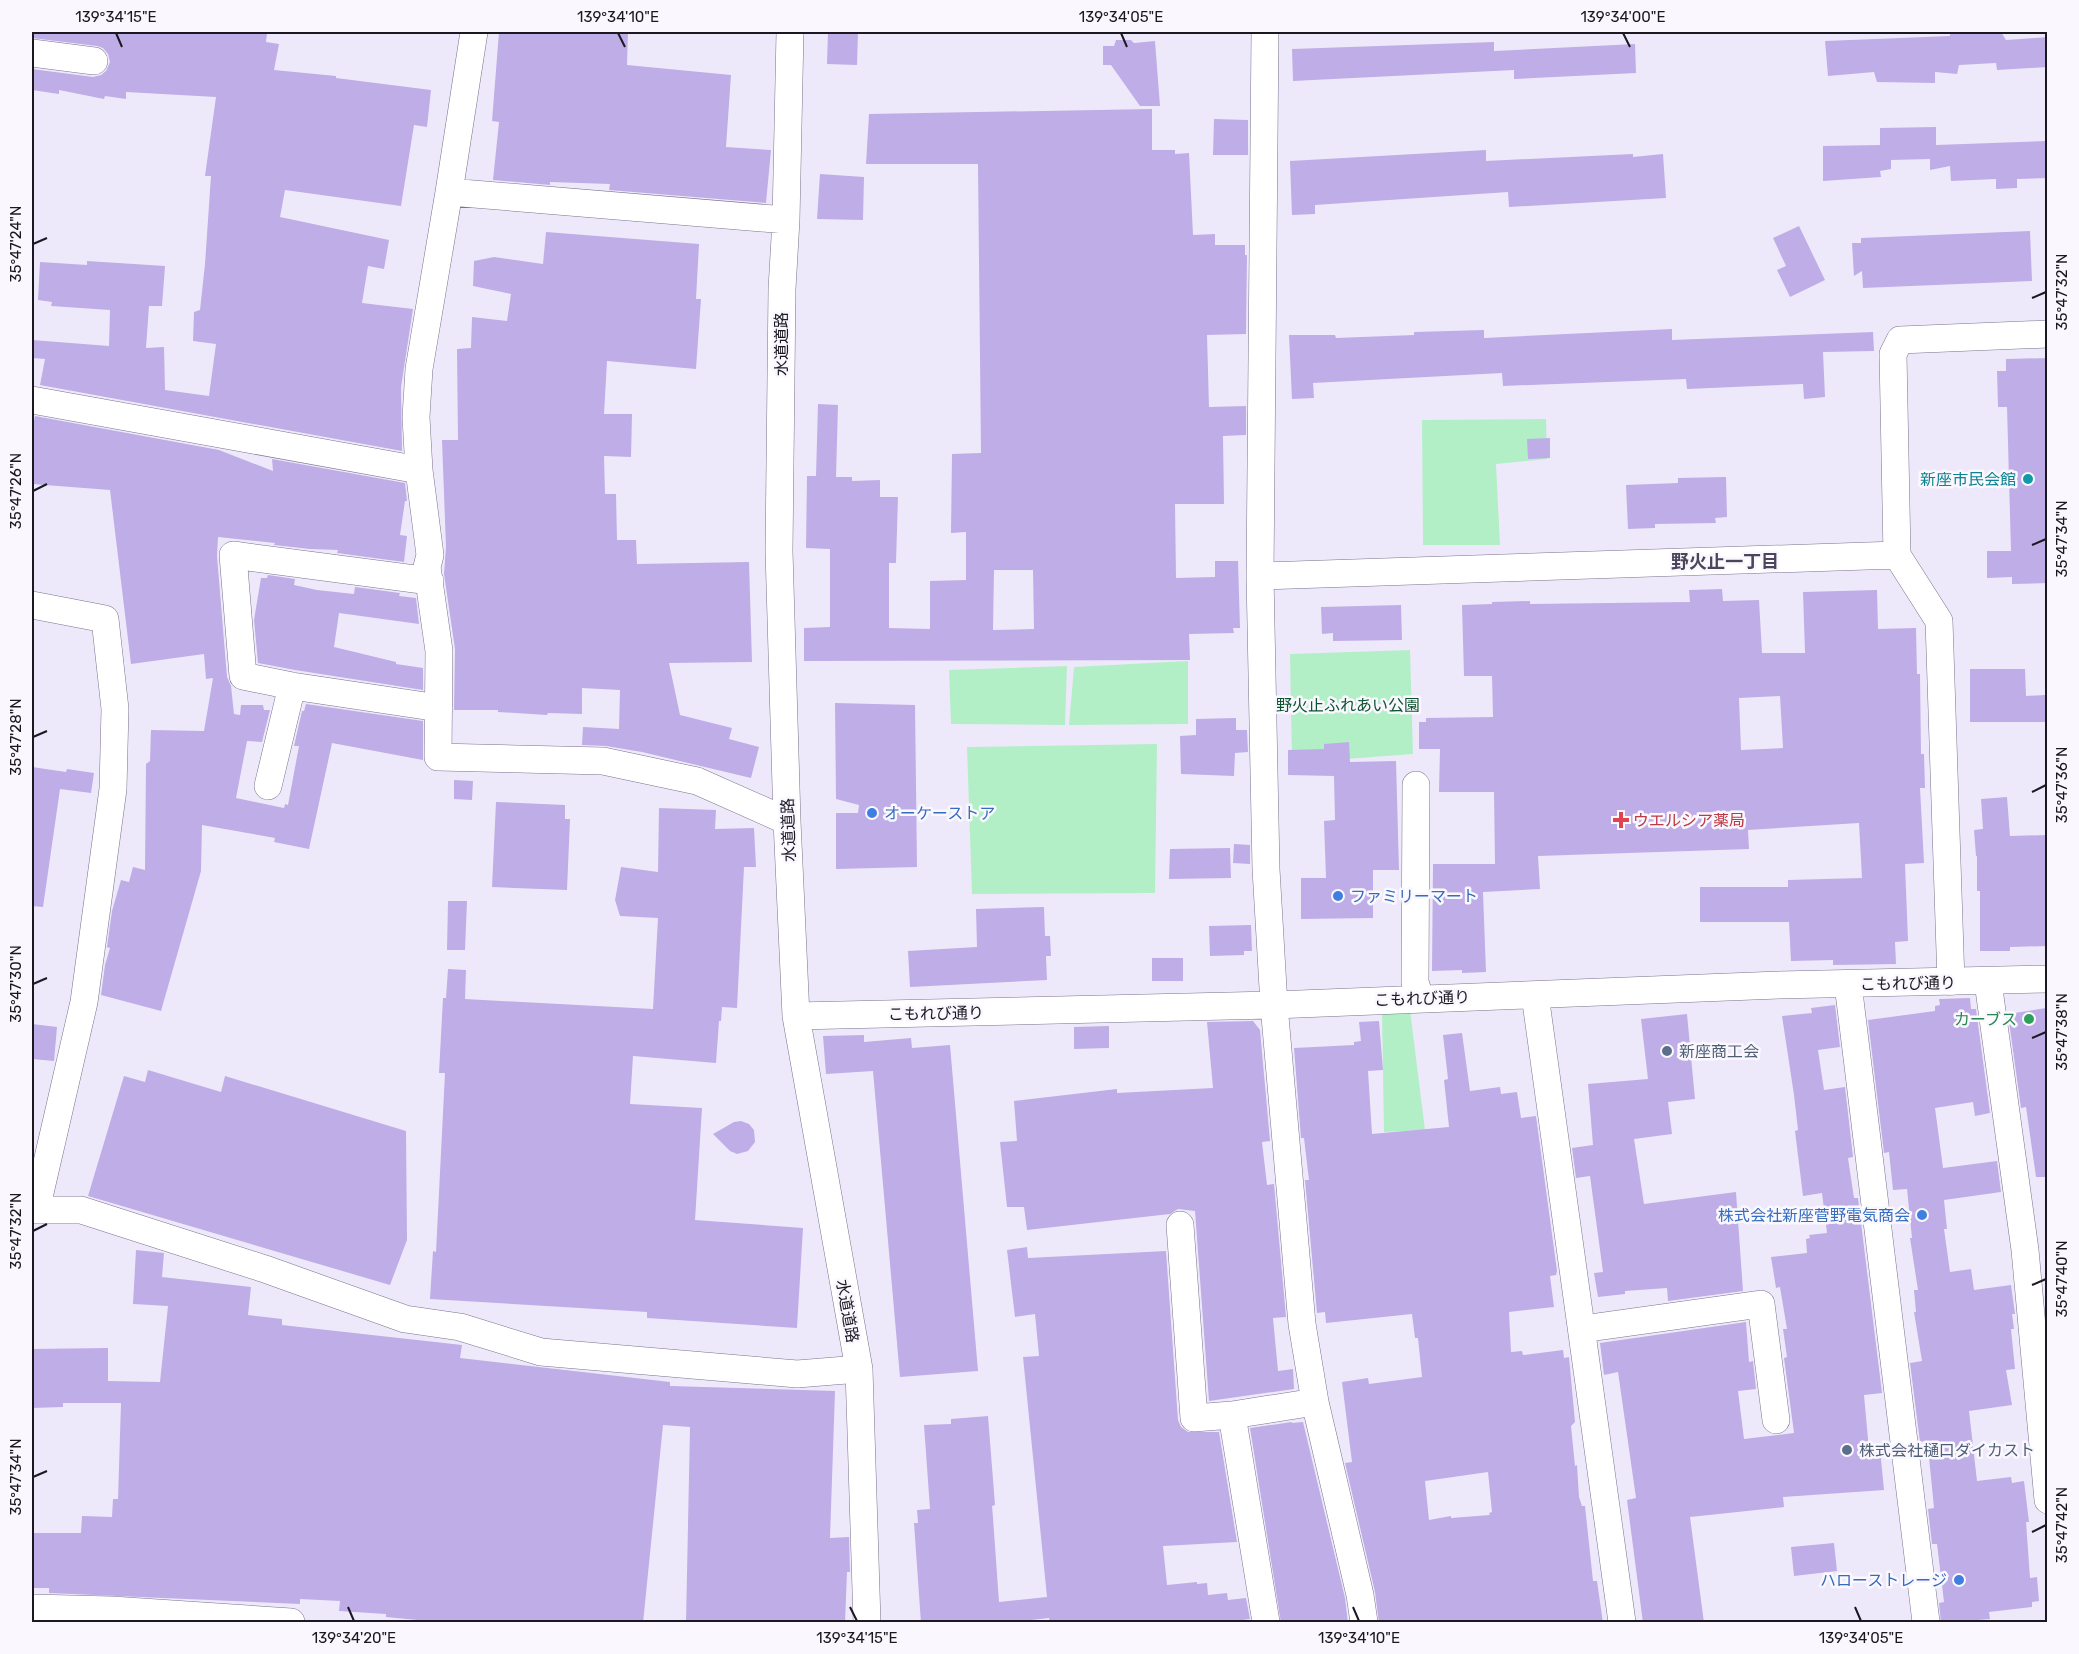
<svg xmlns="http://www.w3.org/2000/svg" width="2079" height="1654" font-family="Rubik,'Noto Sans JP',sans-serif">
	<rect width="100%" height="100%" fill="#eee9fa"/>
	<path fill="#b2efc7" d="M1546,419L1547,459L1496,464L1500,545H1423L1422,420Z
		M1410,650L1413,754L1292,763L1290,654Z
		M1188,661V724L1069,725L1074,667Z
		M1067,666L1065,725L951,724L949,670Z
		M1157,744L1155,893L972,894L967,747Z
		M1410,1010L1425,1130L1384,1132L1382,1012Z"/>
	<path fill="#bfade7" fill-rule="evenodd" d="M32,32H255L267,33L266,42L279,44L274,70L336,76V78L431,90L427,127L414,125L401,206L285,190L280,217L389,240L384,269L368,266L362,303L413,309L401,387L402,451L40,385L45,359L32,358V340L109,346L110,310L51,306L52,302L38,300L40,262L87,265V261L165,266L162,306H149L146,348L164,347L165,390L209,396L216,344L193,341L194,312L200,310L205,264L211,176H205L216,97L126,92V99L105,96L104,99L59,90V94L32,90V69L93,77L101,75L106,71L110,62L108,54L103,48L97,46L32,38Z
		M499,32H628L627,65L731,75L726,147L771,150L766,203L609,190L610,184L550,182V185L493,180L499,122L492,121Z
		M828,32H858L857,65L827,64Z
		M1970,32H2001L2006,40L2048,37V67L1997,70L1996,63L1959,65L1957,74L1935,72V83L1877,82L1874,72L1828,76L1825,41L1950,36V33Z
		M1116,40H1131L1134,43L1155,41L1160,106H1140L1111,65H1103V46H1114Z
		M1494,42V51L1635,44L1636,73L1514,79V70L1293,81L1292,49Z
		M1152,109V150H1175V154L1189,153L1193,235L1215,234V245H1245V255H1247L1246,334L1207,335L1209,407L1246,406V435L1223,436L1224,504H1175L1176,578L1215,577V561H1238L1240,628H1233L1234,633L1189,634L1190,660L804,661V628L830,627V549L806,548L807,476H816L818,404L838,405L836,477H852V481L880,480V497H898L896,563H889V628L930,629V581L966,580V532L951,533L952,454L981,453L978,164H866L869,114ZM994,570H1033L1034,629L993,630Z
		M1214,119L1248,120V155H1213Z
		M1936,127V145L2048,141V178L2017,179V188L1996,189V179L1951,181L1950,166L1930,170V159L1891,160V169L1880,171L1881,177L1823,181V146L1880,145V128Z
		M1486,150V161L1633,154V157L1663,154L1666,198L1509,207L1508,192L1315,205V214L1292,215L1290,161Z
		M820,174L864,177L863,220L817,219Z
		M1799,226L1825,280L1790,297L1777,270L1786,266L1773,238Z
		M2030,231L2032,281L1863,288L1862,271L1854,276L1852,243H1861V238Z
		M546,232L699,244L696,299H701L696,369L607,361L604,414H632L631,457L604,456L605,494H616L617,540H636L637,564L749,562L752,662L669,663L680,715L732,728L729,739L759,747L751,778L642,752L606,746L582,745L583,727L619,729L620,690L582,688V714L548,713L547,715L498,712V710H454L455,649L444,574L446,547L442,440H458L457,349L471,348L472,317L507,321L511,294L473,286L474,261L494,257L543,264Z
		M1672,329V340L1873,332L1874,351L1823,352L1825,397L1804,399L1803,384L1687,389L1686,379L1503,386L1502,373L1313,383L1314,398L1292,399L1289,335H1335L1336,338L1414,335V332L1484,330V338Z
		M2048,358V583L2012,584V577L1987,578V551H2011L2007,407H1998L1997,371H2006V359Z
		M35,416L219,450L273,471L272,459L405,483L407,501H405L400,535L407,536L404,562L337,553L338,550L310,549L274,545L275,543L218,537L217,556L227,677L231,686L234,714L240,715L241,705H263L264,710H270L262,742L247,741L236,798L284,808L285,804L288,805L299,746H294L302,711H304L306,704L423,721V760L332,743L309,849L274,842L275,838L202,825L201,871L161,1011L101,995L105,965L110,948L107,947L112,911L121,880L129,882L133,867L145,870L146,764L150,761L151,730L204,731L213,678L206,679L204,654L131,664L110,490L32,484V420L34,421Z
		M1550,438V458L1528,459L1527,439Z
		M1726,477L1727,517L1715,518L1716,523L1655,524V528L1628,529L1626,485L1678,483V478Z
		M268,575L295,579L294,585L317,590L354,594L355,587L400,593L399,596L416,598L419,624L339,613L334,647L396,662V664L423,668V690L295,670L258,663L254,620L261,578H267Z
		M1722,589L1723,601L1759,600L1762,653H1805L1803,592L1877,590L1878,629L1916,628L1917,674H1920L1921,754H1924L1925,788H1920L1924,863L1905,864L1908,941L1895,942L1896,964L1833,965V960L1791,961L1789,922H1700V887H1788V880L1862,878L1859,823L1748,830L1749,849L1538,856L1540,889L1483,892L1486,972L1462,973V970L1432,971L1433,864H1495L1494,792H1439L1440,749H1419V722H1426V718L1493,717L1492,676H1464L1462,605L1492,604V602L1530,601V604L1690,602L1689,590ZM1780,696L1783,748L1741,750L1739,698Z
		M1401,605L1402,640L1333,641V633L1322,634L1321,607Z
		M1970,669H2025L2026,696L2045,695L2046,722H1970Z
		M835,703L915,705L917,867L836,869V813H858L859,805L836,799Z
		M1236,718V730H1247L1248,752L1235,753L1234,776L1181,774L1180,736L1196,735V719Z
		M1349,742L1350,762L1396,761L1399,870H1373V918L1301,919V878H1326L1324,821L1335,820L1334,776L1288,775V750L1324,749V744Z
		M32,767L66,772L67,769L94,773L91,793L60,789L43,907L32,906Z
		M454,780L473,781L472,800L454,799Z
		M2007,797L2010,836L2048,835V946L2010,947V951H1980V891H1977V856H1976L1974,830L1983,829L1981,799Z
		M496,802L565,805V819H570L567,890L492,887Z
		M659,808L716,810L715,829L754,828L756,867H744L737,1008L722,1007L721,1021H719L716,1063L633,1056L630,1104L702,1108L695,1220L803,1228L797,1328L647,1318V1312L430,1299L433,1251L436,1252L445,1073H439L443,998H446L448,969L466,970L465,999L653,1009L658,918L620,916L615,900L621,867L658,872Z
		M1234,844L1250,845V864L1233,863Z
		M1230,848L1231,878L1169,879L1170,849Z
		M448,901H467L465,950H447Z
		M1044,907L1045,936H1050L1051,956H1046L1047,980L910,987L908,951L977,947L976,909Z
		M1251,925L1252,951H1244V955L1210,956L1209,926Z
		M1152,958H1183V981H1152Z
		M1970,998L1971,1009H1976L1990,1113L1975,1116L1973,1102L1935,1108L1943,1168L1997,1161L2001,1192L1944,1200L1947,1229H1944L1950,1272L1971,1269L1974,1290L2011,1285L2015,1314H2012L2014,1329H2011L2015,1369L2006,1370L2012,1405L1969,1411L1977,1481L2011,1477L2012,1483L2024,1481L2029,1522H2026L2030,1578L2037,1577L2039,1601L2032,1602V1607L1989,1612L1990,1619L1941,1623L1939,1603L1944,1602L1937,1544H1932L1928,1509L1934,1508L1928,1447H1925V1441L1920,1442L1910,1363L1922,1361L1914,1312H1916L1914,1290H1918L1910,1238H1912L1907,1189L1893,1190L1889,1152L1884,1153L1868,1020L1935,1011V1006L1940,1005L1939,999Z
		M1835,1005L1840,1047L1818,1050L1824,1090L1845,1087L1853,1157L1848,1158L1854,1198H1858L1882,1393L1864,1395L1869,1450L1880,1449L1884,1490L1783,1497L1784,1507L1690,1517L1704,1623H1643L1627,1500L1636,1498L1618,1372L1604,1375L1600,1343L1746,1322L1749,1362L1753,1361L1756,1389L1738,1391L1744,1439L1794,1433L1784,1358L1787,1357L1783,1329H1787L1780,1287L1776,1288L1771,1257L1807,1253L1806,1239L1810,1238L1809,1235L1827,1233L1822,1193L1803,1196L1795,1131L1798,1130L1794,1095L1782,1016L1812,1013L1811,1008Z
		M2046,1008L2048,1019V1177H2036L2026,1107L2021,1108L2008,1014Z
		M1687,1014L1695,1099L1668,1102L1672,1134L1634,1139L1644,1204L1736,1192L1743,1291L1668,1301L1667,1288L1625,1291V1294L1598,1297L1594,1273L1603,1272L1590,1176L1576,1178L1572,1148L1593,1145L1588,1084L1648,1079L1641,1019Z
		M1253,1021L1260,1030L1270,1141L1262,1142L1267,1185L1274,1184L1286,1317L1273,1318L1278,1371L1293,1369L1294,1389L1209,1401L1195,1211L1178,1209L1170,1214L1027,1230L1024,1207H1007L1000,1142L1017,1141L1014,1101L1117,1089V1093L1213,1088L1207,1022Z
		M1379,1021L1383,1070L1368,1071L1372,1134L1449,1127L1444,1080L1448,1079L1443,1035L1462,1033L1470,1091L1500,1087L1501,1094L1517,1092L1521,1118L1536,1116L1557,1271L1556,1275L1550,1276L1554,1307L1509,1312L1511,1352L1522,1351L1523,1355L1563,1350L1564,1358L1569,1357L1575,1422L1571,1426L1575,1466L1577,1465L1579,1497L1582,1506H1585L1593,1581H1597L1603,1623H1413V1620L1379,1623L1375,1592L1345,1463L1352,1462L1342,1382L1368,1378L1369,1384L1422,1377L1418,1338H1415L1412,1314L1326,1323L1325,1312L1317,1313L1305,1180H1309L1304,1138H1301L1294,1048L1354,1045V1042L1361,1041L1359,1022ZM1488,1472L1492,1512L1489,1513L1490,1515L1451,1518V1516L1429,1520L1425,1481Z
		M32,1024L57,1027L54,1061L32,1059Z
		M1109,1026V1048L1074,1049V1027Z
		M864,1035V1042L911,1038L912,1048L950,1045L978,1371L900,1377L873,1071L826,1074L823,1036Z
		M148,1070L221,1092L225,1076L406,1131L407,1240L390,1285L88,1196L124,1076L145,1082Z
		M741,1121L749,1124L754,1130L755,1142L748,1151L737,1154L730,1151L713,1134L734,1122Z
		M1027,1247L1028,1258L1166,1251L1178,1420L1181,1427L1188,1432H1219L1237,1542L1163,1546L1167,1585L1197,1582V1584L1207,1583L1208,1595L1227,1593L1228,1600L1246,1598L1250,1619L1219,1623H1050L1049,1618L1006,1623H921L914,1523H918L917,1510L930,1509L924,1425L951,1424V1419L988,1416L995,1505L992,1506L993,1518L999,1602L1047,1597L1023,1357L1039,1356L1035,1314L1015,1317L1007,1250Z
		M136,1250L164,1253L162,1277L251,1287L248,1315L282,1319V1325L462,1345L460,1358L670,1382V1386L835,1391L830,1538L849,1537L850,1572H847L845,1623H686L690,1427L663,1425L643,1623H427L428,1621L386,1617V1614L339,1611L340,1601L300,1599V1604L186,1599L49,1593V1588H32V1533H81L82,1516L112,1517L113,1499H118L121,1403H63V1407L32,1408V1349L108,1348V1381L160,1382L168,1306L133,1304Z
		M1292,1422V1423L1303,1422L1345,1598L1348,1623H1281L1250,1428Z
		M1834,1543L1837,1571L1794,1576L1791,1547Z"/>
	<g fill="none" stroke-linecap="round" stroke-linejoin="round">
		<defs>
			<path id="minor" d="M474,32L449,192L419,369L416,417L419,470L430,555L427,567L439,651L438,757L603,761L697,781L787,821
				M790,32L786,220L782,289L779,551L787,821L796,1016L859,1369L867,1622
				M1265,32L1260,576L1266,869L1274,1005L1302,1324L1315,1402L1360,1595L1364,1622
				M32,53L94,61
				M449,192L786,220
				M32,400L419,470
				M1897,555L1893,354L1900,340L2048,334
				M1260,576L1897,555L1939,621L1951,982
				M430,581L233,555L243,676L292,686L439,708
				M32,605L105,619L115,709L113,789L84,1002L36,1210
				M1416,785L1415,982L1420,998
				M268,786L292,686
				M1988,982L2025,1250L2048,1500
				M1848,984L1926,1622
				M1535,995L1622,1622
				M796,1016L1274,1005L1779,985L2048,979
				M32,1210H81L265,1269L405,1319L460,1327L541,1352L797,1374L859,1369
				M1180,1225L1194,1418L1232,1415L1315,1402
				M1582,1329L1761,1304L1776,1420
				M1232,1415L1266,1622
				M32,1608L112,1610L291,1622"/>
		</defs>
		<use href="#minor" stroke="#7b738d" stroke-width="28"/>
		<use href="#minor" stroke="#fff" stroke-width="27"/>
	</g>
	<path fill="none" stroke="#1b1822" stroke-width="2" d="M116,33L122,47M618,33L625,47M1121,33L1127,47M1623,33L1630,47M33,244L47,238M2032,298L2046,292M33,491L47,484M2032,545L2046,539M33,737L47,731M2032,792L2046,785M33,984L47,978M2032,1038L2046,1032M33,1231L47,1224M2032,1285L2046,1279M33,1477L47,1471M2032,1532L2046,1525M348,1607L354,1621M850,1607L857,1621M1353,1607L1359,1621M1855,1607L1861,1621"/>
	<circle fill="#0f9aa8" stroke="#faf8fe" stroke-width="2" cx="2028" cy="479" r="6"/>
	<g fill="#3f7fe0" stroke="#faf8fe" stroke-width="2">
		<circle cx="872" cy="813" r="6"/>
		<circle cx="1338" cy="896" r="6"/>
		<circle cx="1922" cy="1215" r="6"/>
		<circle cx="1959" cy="1580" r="6"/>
	</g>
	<path fill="#e0444e" stroke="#faf8fe" stroke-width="2" d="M1618 811h6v6h6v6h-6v6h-6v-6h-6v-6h6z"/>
	<circle fill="#2e9e5b" stroke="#faf8fe" stroke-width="2" cx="2029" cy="1019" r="6"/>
	<g fill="#5c6f8a" stroke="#faf8fe" stroke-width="2">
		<circle cx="1667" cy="1051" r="6"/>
		<circle cx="1847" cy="1450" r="6"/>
	</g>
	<g text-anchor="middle" stroke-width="5" stroke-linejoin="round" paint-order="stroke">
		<g font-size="16" fill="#1b1822" stroke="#faf8fe">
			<text transform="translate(781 344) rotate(-90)" y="6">水道道路</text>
			<text transform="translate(788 830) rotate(-92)" y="6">水道道路</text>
			<text transform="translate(1908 983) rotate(-1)" y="6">こもれび通り</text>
			<text transform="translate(1422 998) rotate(-2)" y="6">こもれび通り</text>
			<text transform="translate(936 1013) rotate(-1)" y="6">こもれび通り</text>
			<text transform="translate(848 1311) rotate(80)" y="6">水道道路</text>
		</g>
		<g font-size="16" fill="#0d838f" stroke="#faf8fe" text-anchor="end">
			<text x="2016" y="485">新座市民会館</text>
		</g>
		<g font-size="16" fill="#0c5430" stroke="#faf8fe">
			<text x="1348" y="711">野火止ふれあい公園</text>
		</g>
		<g font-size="16" fill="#366cbe" stroke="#faf8fe" text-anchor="start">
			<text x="884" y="819">オーケーストア</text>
			<text x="1350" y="902">ファミリーマート</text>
			<text x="1910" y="1221" text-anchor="end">株式会社新座菅野電気商会</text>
			<text x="1947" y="1586" text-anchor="end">ハローストレージ</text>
		</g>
		<g font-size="16" fill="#be3a42" stroke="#faf8fe" text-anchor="start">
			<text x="1633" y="826">ウエルシア薬局</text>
		</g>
		<g font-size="16" fill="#27864d" stroke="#faf8fe" text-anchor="end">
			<text x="2017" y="1025">カーブス</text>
		</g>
		<g font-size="16" fill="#4e5e75" stroke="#faf8fe" text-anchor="start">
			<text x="1679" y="1057">新座商工会</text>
			<text x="1859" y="1456">株式会社樋口ダイカスト</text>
		</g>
		<g font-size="18" font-weight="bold" fill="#4b445b" stroke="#faf8fe">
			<text x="1725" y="568">野火止一丁目</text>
		</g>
	</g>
	<rect width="2079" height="1654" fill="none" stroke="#faf8fe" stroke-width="66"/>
	<rect x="33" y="33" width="2013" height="1588" fill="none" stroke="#1b1822" stroke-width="2"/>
	<g font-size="15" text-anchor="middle" fill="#1b1822">
		<text x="116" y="22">139°34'15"E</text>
		<text x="618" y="22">139°34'10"E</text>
		<text x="1121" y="22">139°34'05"E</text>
		<text x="1623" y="22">139°34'00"E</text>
		<text transform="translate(16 244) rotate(-90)" y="5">35°47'24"N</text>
		<text transform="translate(2062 292) rotate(-90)" y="5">35°47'32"N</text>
		<text transform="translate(16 491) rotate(-90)" y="5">35°47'26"N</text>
		<text transform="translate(2062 539) rotate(-90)" y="5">35°47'34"N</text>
		<text transform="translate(16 737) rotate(-90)" y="5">35°47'28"N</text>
		<text transform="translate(2062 785) rotate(-90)" y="5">35°47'36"N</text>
		<text transform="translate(16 984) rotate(-90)" y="5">35°47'30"N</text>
		<text transform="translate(2062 1032) rotate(-90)" y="5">35°47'38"N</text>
		<text transform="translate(16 1231) rotate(-90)" y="5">35°47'32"N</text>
		<text transform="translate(2062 1279) rotate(-90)" y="5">35°47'40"N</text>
		<text transform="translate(16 1477) rotate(-90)" y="5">35°47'34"N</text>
		<text transform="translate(2062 1525) rotate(-90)" y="5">35°47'42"N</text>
		<text x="354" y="1643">139°34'20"E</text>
		<text x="857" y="1643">139°34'15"E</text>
		<text x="1359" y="1643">139°34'10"E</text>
		<text x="1861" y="1643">139°34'05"E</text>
	</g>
</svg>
